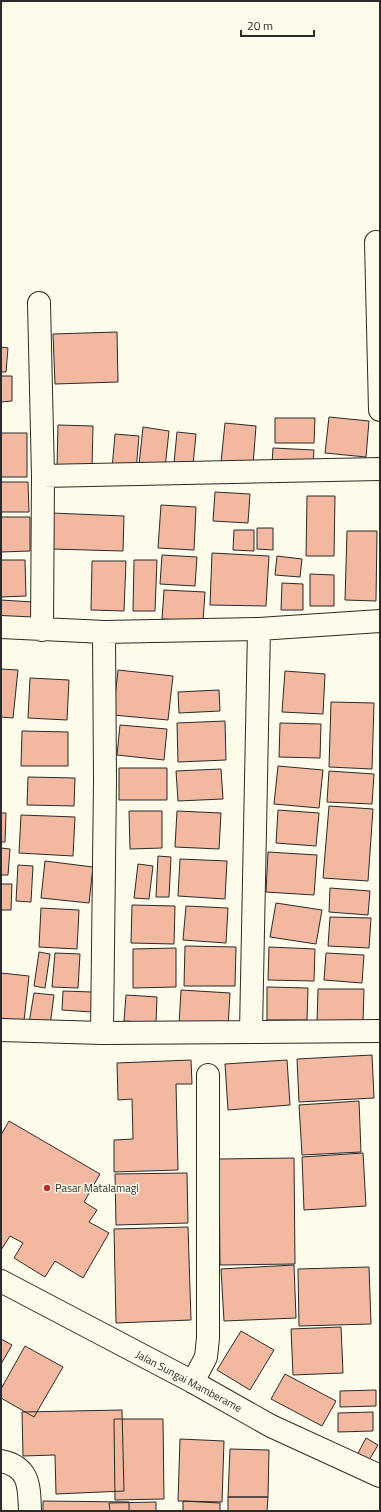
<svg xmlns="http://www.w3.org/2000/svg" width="381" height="1512" font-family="'Titillium Web',sans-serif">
	<rect width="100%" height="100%" fill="#fdfbea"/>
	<path fill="#f2b8a0" stroke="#2b2b2b" d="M117,332L118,382L55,384L53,334Z
		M1,347L8,348L6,372H1Z
		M1,376H12V401L1,402Z
		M329,417L369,421L366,457L325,453Z
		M275,418H315L314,443H275Z
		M225,423L256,426L253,465L221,462Z
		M58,425L93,426L92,468H57Z
		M143,427L169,431L165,468L139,465Z
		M177,432L196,434L193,465L174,463Z
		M1,433H27V477H1Z
		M115,434L139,436L136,471L112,469Z
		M273,448L314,450L313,466L272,464Z
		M1,482H28L29,512H1Z
		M215,492L250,494L248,523L213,521Z
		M307,496H335L334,556H306Z
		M161,505L196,507L194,550L158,548Z
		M52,513L124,516L123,551L51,549Z
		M1,517H30V551L1,552Z
		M257,528H273V550L257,549Z
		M234,530H254V551L233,550Z
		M347,531H377L376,601L345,600Z
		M212,553L269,556L266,606L210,605Z
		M162,555L197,557L195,586L160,584Z
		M277,556L302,559L300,577L275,575Z
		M1,560H25L26,596L1,597Z
		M134,560H157L155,611H133Z
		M92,561H126L124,611L91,610Z
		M310,574L334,575V606H310Z
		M282,583L303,584V610H281Z
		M164,590L205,592L203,621L162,619Z
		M1,600L33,602L32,624L1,622Z
		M1,669L18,670L13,718L1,717Z
		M118,670L173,676L168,720L113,715Z
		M285,671L325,674L323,714L282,712Z
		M30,678L69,680L67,720L28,718Z
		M219,690L220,711L179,713L178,692Z
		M331,702L374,703L372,769L329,767Z
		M225,721L226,760L178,762L177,723Z
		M280,723L321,724L320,758L279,757Z
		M120,725L167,729L164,760L117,755Z
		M22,731L68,732V766H21Z
		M278,766L323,770L319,808L274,804Z
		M119,768H167V800H119Z
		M221,769L223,799L178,801L176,771Z
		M329,771L374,774L372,804L327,802Z
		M28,777L75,778L74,806L27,805Z
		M329,806L373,809L368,881L323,878Z
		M278,810L319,813L316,846L276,843Z
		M129,811H162V848L130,849Z
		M177,811L221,813L219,849L175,847Z
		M1,813H6L5,842H1Z
		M21,815L75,817L73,856L19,853Z
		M1,848L10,849L8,875H1Z
		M268,852L317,855L314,895L266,892Z
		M158,856L171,857L169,897H156Z
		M180,859L227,861L225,899L178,896Z
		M45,861L93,867L89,903L41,898Z
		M138,864L153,866L149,899L134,898Z
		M18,865L33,866L31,902L16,901Z
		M1,884H12L11,910H1Z
		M330,888L370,891L368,915L329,912Z
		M276,903L322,910L316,944L270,937Z
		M132,905L175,906L174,944L131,943Z
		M186,906L228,908L226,943L183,940Z
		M41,908L79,910L77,949L39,947Z
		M330,917L371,918L369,948L328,946Z
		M185,946L236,947L235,986H184Z
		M269,947L315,949L314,981L268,980Z
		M176,948V987L133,988V949Z
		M39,952L50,954L45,988L34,986Z
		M55,953L80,954L78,988L52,987Z
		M326,953L364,955L362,983L324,980Z
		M1,973L29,976L24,1021L1,1018Z
		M267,987L308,988L307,1020H267Z
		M318,989H364L363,1023H317Z
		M181,990L230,993L228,1028L179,1025Z
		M63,991L92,992V1012L62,1010Z
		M34,993L54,995L50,1026L29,1023Z
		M126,995L157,997L156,1023L124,1021Z
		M372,1055L374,1098L299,1102L297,1059Z
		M191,1060L192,1084H176L178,1170L114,1172V1140L133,1139L132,1099L118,1100L117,1063Z
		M287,1060L290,1105L228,1110L225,1064Z
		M359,1101L361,1152L302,1155L299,1105Z
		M9,1121L100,1174L84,1202L97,1210L89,1222L109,1233L83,1278L55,1261L45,1277L14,1258L23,1243L10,1236L1,1250V1135Z
		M363,1153L366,1206L304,1210L302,1157Z
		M294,1158L295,1264L220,1265L219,1159Z
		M187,1173L188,1223L116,1225L115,1174Z
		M188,1227L191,1320L116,1323L114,1229Z
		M294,1265L296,1318L224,1321L221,1269Z
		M369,1267L371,1324L299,1326L298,1269Z
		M341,1327L343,1373L293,1375L291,1329Z
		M241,1331L274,1350L250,1390L217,1370Z
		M1,1339L12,1345L1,1364Z
		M25,1346L63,1367L34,1417L1,1398V1389Z
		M285,1374L336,1401L322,1426L271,1399Z
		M376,1390V1406L340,1407V1391Z
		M122,1410L124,1491L56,1494L55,1455L23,1456L22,1412Z
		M373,1412V1431L338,1432V1413Z
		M114,1419H163L164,1499L115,1500Z
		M366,1438L378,1445L368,1462L357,1455Z
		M180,1439L224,1441L222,1502L178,1501Z
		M230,1449L269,1450L268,1497H228Z
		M228,1497H268L267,1511H228Z
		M43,1501L129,1502V1511H43Z
		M183,1501L220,1503V1511H183Z
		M156,1502V1511H110L109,1503Z"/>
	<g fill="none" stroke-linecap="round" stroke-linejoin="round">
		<defs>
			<path id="minor" d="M376,242L380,410
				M39,303L43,476L42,630
				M43,476L380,469
				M1,627L104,632L259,629L380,621
				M104,632L105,780L102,1033L380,1031
				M1,1030L102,1033
				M251,1031L259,629
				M193,1382L206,1357L208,1338V1075
				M1,1461C30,1467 29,1486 30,1511"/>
			<path id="tertiary" d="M1,1281L193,1382L271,1426L380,1476"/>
		</defs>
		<use href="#minor" stroke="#2b2b2b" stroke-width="24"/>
		<use href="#tertiary" stroke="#2b2b2b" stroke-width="24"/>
		<use href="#minor" stroke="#fdfbea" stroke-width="22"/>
		<use href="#tertiary" stroke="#fdfbea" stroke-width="22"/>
	</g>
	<circle fill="#c62828" stroke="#fdfbea" stroke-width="1.5" cx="47" cy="1188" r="4"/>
	<g text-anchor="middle" stroke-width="3" stroke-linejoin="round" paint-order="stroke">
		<g font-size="11" fill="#2b2b2b" stroke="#fdfbea" text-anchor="start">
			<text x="55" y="1192">Pasar Matalamagi</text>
		</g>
		<g font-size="11" fill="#2b2b2b" stroke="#fdfbea">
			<text transform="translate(189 1381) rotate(28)" y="4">Jalan Sungai Mamberame</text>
		</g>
	</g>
	<rect width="381" height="1512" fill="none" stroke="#2b2b2b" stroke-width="4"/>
	<path d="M241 30v6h73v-6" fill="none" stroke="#2b2b2b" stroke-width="2"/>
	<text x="247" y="30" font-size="12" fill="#2b2b2b" stroke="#fdfbea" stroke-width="3" paint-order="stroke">20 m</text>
</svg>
